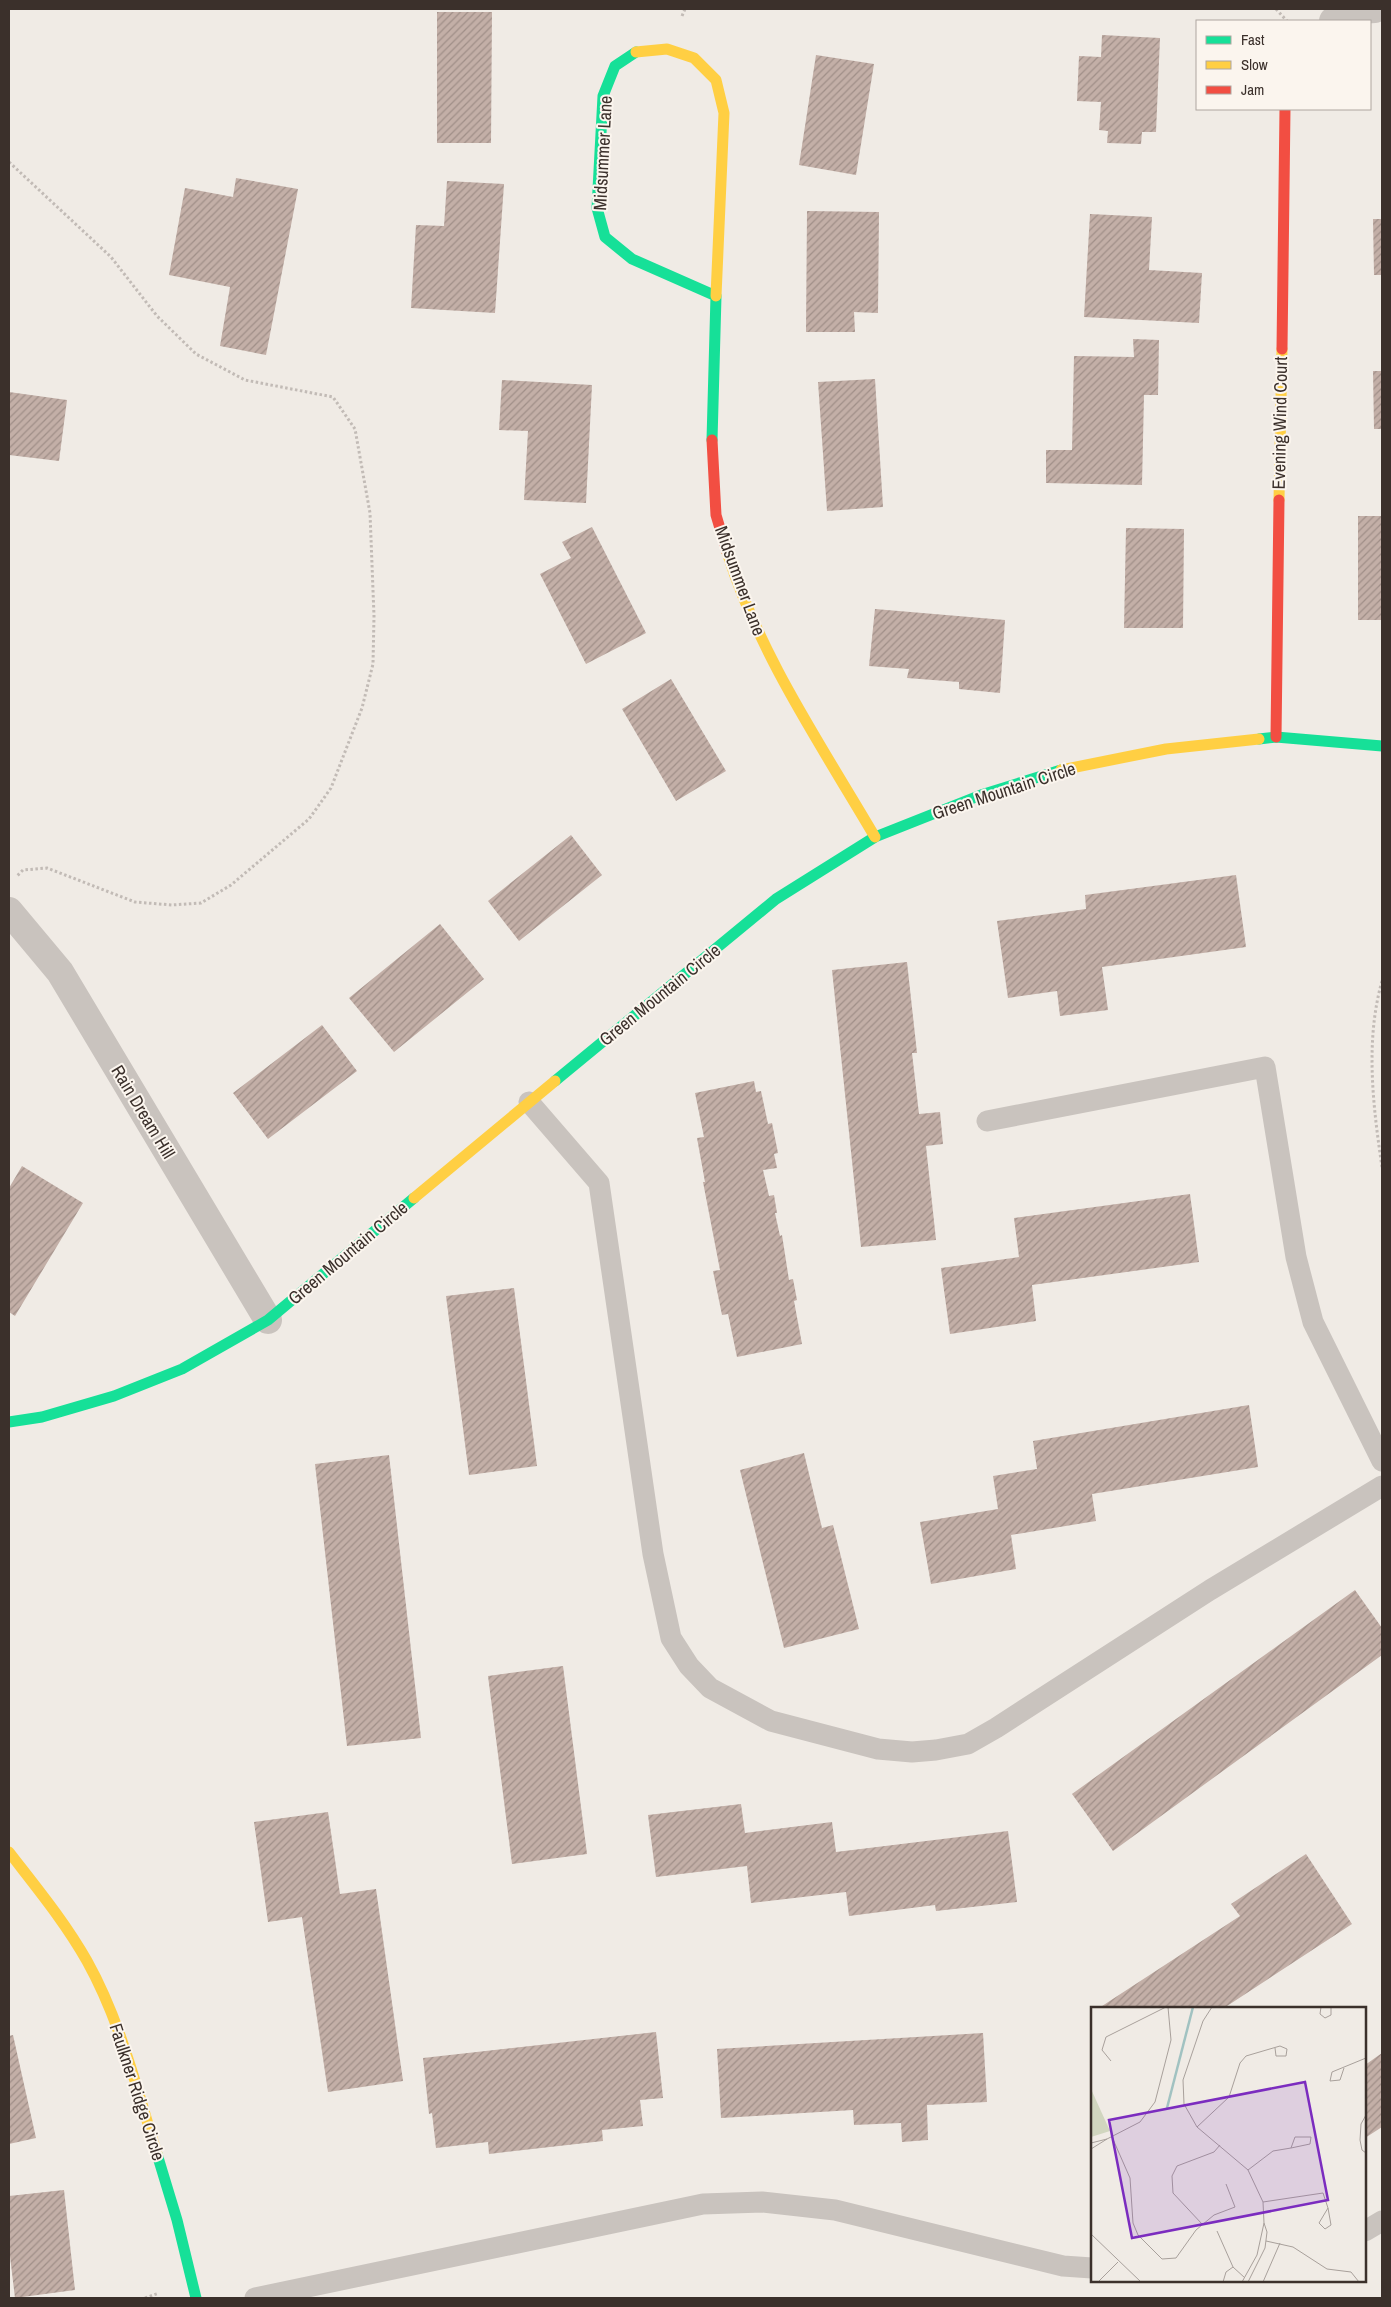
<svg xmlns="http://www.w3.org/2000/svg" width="1391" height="2307" font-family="'Archivo Narrow',sans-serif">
	<defs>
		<pattern id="building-hatch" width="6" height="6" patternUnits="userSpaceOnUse" patternTransform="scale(1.25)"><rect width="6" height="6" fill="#c3afa7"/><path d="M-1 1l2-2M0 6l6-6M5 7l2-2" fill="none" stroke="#a08f88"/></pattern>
	</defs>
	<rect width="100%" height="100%" fill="#f0ebe5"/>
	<path fill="url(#building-hatch)" d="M437,12H492L491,143H437Z
		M1102,35L1160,38L1156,132H1142L1141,144L1107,143L1108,131L1099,130L1101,102L1077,101L1079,56L1101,57Z
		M816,55L874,64L856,175L799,165Z
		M236,178L298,189L266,355L220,346L230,287L169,275L185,188L233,197Z
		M447,181L504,184L495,313L411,308L416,225L444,226Z
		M807,211L879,212L878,313L854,312L855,332H806Z
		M1090,214L1152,217L1149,270L1202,273L1199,323L1084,317Z
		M1373,219H1382V275H1374Z
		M1133,339L1159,340L1158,395H1144L1142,485L1046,483V450H1072L1074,356L1134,357Z
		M1373,371H1382V429H1374Z
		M875,379L883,507L827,511L818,382Z
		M502,380L592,385L586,503L524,500L528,431L499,430Z
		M9,392L67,400L59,461L9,455Z
		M1358,516H1382V620H1358Z
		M592,527L646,633L586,664L540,574L571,558L562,542Z
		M1126,528L1184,529L1183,628H1124Z
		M875,609L1005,620L1000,693L959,689V682L907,678L909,669L869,666Z
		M671,679L726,771L676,801L622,709Z
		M571,835L602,875L519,941L488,901Z
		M1236,875L1246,947L1102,967L1108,1010L1060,1016L1057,991L1008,998L997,921L1086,909L1085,895Z
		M440,924L484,979L394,1052L349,998Z
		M907,962L917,1053H912L919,1114L940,1112L943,1144L926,1146L936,1240L861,1247L832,970Z
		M322,1025L357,1071L268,1139L233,1093Z
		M754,1081L756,1092L761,1091L768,1124L772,1123L778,1153L774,1154L777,1168L763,1170L769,1196L774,1195L777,1213H775L780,1236L782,1235L789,1280L793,1279L797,1300L794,1301L802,1344L737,1357L728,1314L722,1315L713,1271L720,1270L703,1182H705L697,1138L704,1137L695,1093Z
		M22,1166L83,1203L15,1316L9,1312V1188Z
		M1190,1194L1199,1262L1032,1285L1036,1321L950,1334L941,1268L1019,1257L1014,1218Z
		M514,1288L537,1466L469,1475L446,1296Z
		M1249,1405L1258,1467L1092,1494L1096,1521L1011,1535L1016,1569L931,1584L920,1522L998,1509L993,1476L1037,1469L1033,1441Z
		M804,1453L822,1528L833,1525L859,1629L784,1648L740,1470Z
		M389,1455L421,1738L347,1746L315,1464Z
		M1355,1590L1382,1628V1655L1113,1851L1072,1794Z
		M563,1666L587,1854L512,1864L488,1676Z
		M741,1804L745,1833L832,1822L836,1852L1008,1831L1017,1902L936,1911L935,1905L849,1916L846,1892L751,1903L747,1866L656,1877L648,1815Z
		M328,1812L340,1894L376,1889L403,2081L328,2092L302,1917L268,1922L254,1822Z
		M1306,1854L1352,1924L1224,2008H1099L1240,1916L1231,1904Z
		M656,2032L663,2098L640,2100L643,2126L602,2130L603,2141L489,2154L488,2142L436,2148L432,2113L429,2114L423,2058Z
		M983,2033L987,2102L927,2105L928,2140L902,2142L901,2123L854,2125L853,2110L721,2118L717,2049Z
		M13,2035L36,2138L9,2144V2036Z
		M1382,2053V2127L1365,2138V2065Z
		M64,2190L75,2290L15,2298L9,2248V2196Z"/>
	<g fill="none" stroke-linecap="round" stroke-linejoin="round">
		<path stroke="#c2bbb6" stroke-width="3" stroke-dasharray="2.5 2.5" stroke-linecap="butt" d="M1276,9L1287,21
			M682,16L685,9
			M9,162L111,257L157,316L196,354L245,380L333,397L355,429L370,513L374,616L373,664L362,708L331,788L309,819L231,885L201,903L172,905L135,902L47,868L23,870L17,876
			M1382,981C1365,1041 1373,1106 1382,1167
			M145,2298L159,2293"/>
		<path stroke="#c9c3be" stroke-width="21" d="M529,1102L599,1183L653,1554L671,1638L689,1666L710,1688L771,1721L878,1749L912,1752L936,1750L968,1744L996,1728L1210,1590L1382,1486
			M987,1121L1265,1067L1296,1257L1313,1322L1382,1461
			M1365,2231L1382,2221
			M255,2298L703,2204L762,2202L835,2210L1063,2266L1092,2268"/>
		<path stroke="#c9c3be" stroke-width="28" d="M1333,21L1359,10L1375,9
			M9,911L60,972L268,1320"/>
		<path stroke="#16e098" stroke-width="11" d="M636,52L615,66L603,96L597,208L605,237L632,259L716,296L712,440
			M1259,739L1276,737L1382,746
			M555,1081L776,899L875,837L981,795L1061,770
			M9,1422L42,1417L114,1396L182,1369L268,1320L414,1198
			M157,2154L177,2220L196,2298"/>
		<path stroke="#ffcf43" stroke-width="11" d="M636,52L667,49L694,58L716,80L724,113L716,296
			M1279,500L1282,349
			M727,552C759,654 821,745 875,837
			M1061,770L1166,749L1259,739
			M414,1198L555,1081
			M9,1852C36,1887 65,1922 87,1961C120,2020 137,2089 157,2154"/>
		<path stroke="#f24e42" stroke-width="11" d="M1282,349L1285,109
			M712,440L716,515L727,552
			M1276,737L1279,500"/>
	</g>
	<g text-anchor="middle" stroke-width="4" stroke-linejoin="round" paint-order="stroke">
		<g font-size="18" fill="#3b302b" stroke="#fbf5ee">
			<text transform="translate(603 153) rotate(-87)" y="6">Midsummer Lane</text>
			<text transform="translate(1280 423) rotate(-89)" y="6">Evening Wind Court</text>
			<text transform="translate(740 581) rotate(70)" y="6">Midsummer Lane</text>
			<text transform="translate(1004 791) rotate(-18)" y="6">Green Mountain Circle</text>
			<text transform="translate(660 995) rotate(-39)" y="6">Green Mountain Circle</text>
			<text transform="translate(143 1112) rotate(59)" y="6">Rain Dream Hill</text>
			<text transform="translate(348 1253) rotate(-40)" y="6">Green Mountain Circle</text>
			<text transform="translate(137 2092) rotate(72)" y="6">Faulkner Ridge Circle</text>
		</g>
	</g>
	<g transform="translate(1091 2007)">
		<rect width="275" height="275" fill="#f0ebe5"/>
		<path d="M0,82L19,124L0,130Z" fill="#d1d6bf"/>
		<path fill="none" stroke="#a1c2c1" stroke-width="2.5" d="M76,101L102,0"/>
		<path fill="none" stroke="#a8a09b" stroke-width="1" d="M121,0L112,14L92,73L93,97L106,120L157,163L172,195L173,216M230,0L229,7L234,11L240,8V0M20,54L11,43L15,30L75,0M253,61L249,73L239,74L241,65L275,51M275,108L270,117L269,133L271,143L275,146M106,120L138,90L149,56L155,49L189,39L196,42L195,49H185L184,41M21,130L39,171L42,216L47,228L71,252L85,251L105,223L123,208L144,200L135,177M16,132L49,115L64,95L80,33L77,0M0,136L16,132L0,142M157,163L182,144L200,141L204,130H220L219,137L200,141M172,195L232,186L237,201L228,216L234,222L240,218L237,201M111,217L82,186L81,169L86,159L123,145L129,138M126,224L142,260L154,271M0,227L50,275M175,234L202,240L236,262L260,265L268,275M7,275L27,255M132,275L135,265L142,260M151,275L166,248L173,216L176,225L174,241L157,275M172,275L189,236"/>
		<path fill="#7b2cbf" fill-opacity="0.15" stroke="#7b2cbf" stroke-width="2.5" d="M214,75L237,193L41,231L18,113Z"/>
		<rect width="275" height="275" fill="none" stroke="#3b302b" stroke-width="2.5"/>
	</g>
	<rect width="1391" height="2307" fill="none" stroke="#3b302b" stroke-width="20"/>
	<rect x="1196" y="20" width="175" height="90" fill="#fbf5ee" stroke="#aea6a0"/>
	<rect x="1206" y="36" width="25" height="8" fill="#16e098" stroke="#aea6a0"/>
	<text x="1241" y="45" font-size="15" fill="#3b302b">Fast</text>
	<rect x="1206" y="61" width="25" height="8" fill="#ffcf43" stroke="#aea6a0"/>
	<text x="1241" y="70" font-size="15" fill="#3b302b">Slow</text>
	<rect x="1206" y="86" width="25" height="8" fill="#f24e42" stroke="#aea6a0"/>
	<text x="1241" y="95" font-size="15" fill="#3b302b">Jam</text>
</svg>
